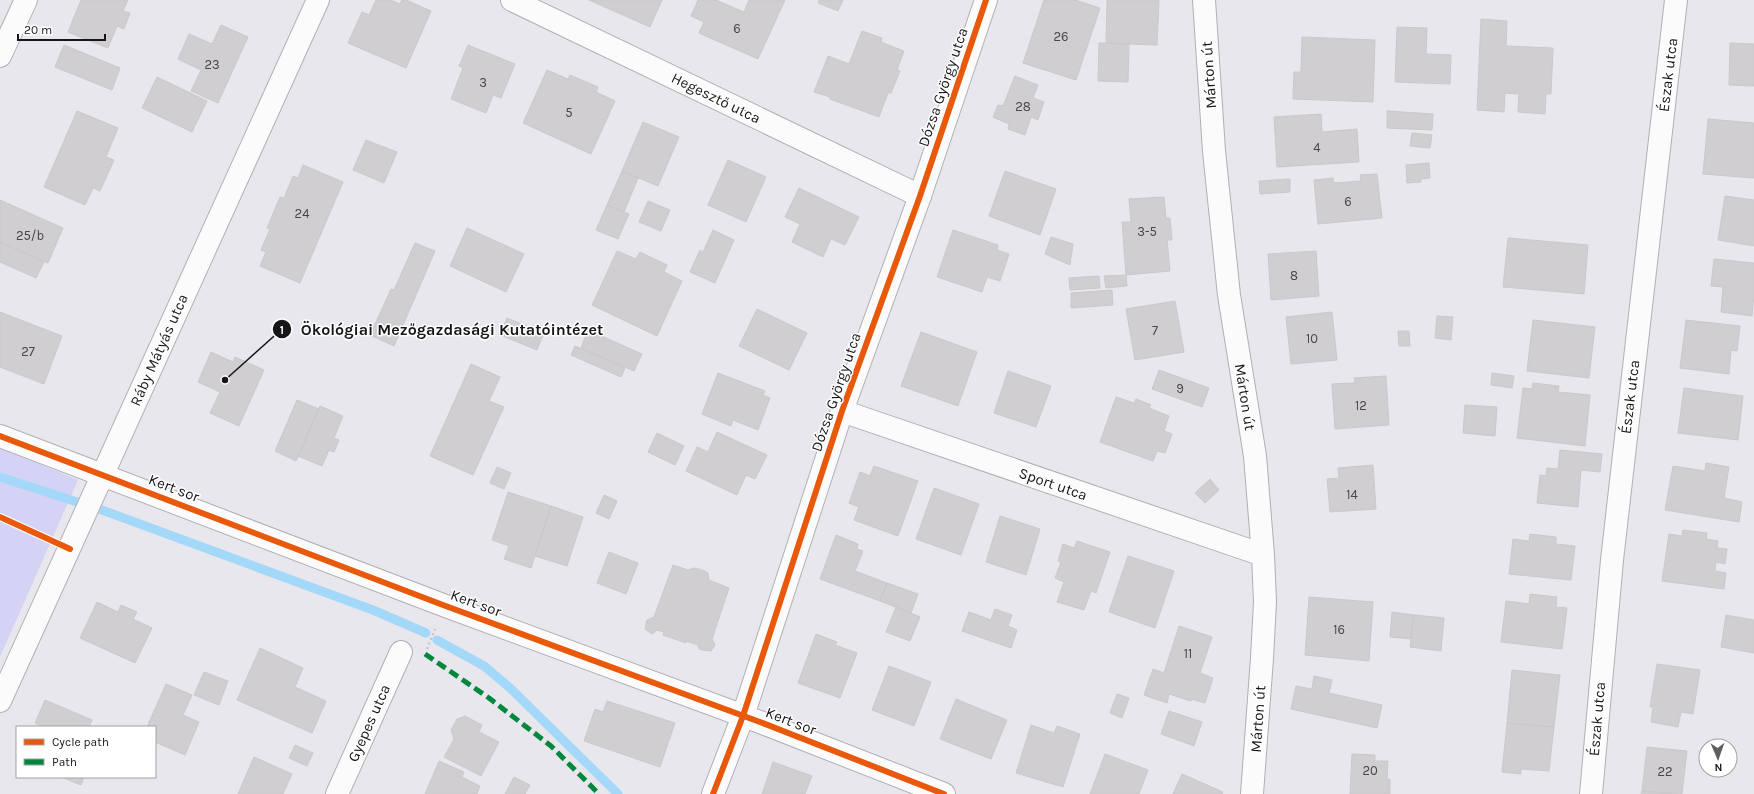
<svg xmlns="http://www.w3.org/2000/svg" width="1754" height="794" font-family="Karla,sans-serif">
	<rect width="100%" height="100%" fill="#e7e7ed"/>
	<path fill="#d4d3f5" d="M0,447L78,480L0,657Z"/>
	<g fill="none" stroke-linecap="round" stroke-linejoin="round">
		<path stroke="#a4d8f8" stroke-width="9" d="M0,477L102,510L373,610L426,633
			M437,640L484,666L509,687L618,794"/>
	</g>
	<path fill="#d1ced1" stroke="#cac8ca" d="M81,0H128L123,11L130,13L124,29L117,26L108,48L68,32Z
		M376,0H390L400,4L402,0H406L431,11L406,68L348,43L362,12L369,15Z
		M589,0H662L650,27Z
		M698,0H716L744,12L749,0H785L758,59L699,33L704,22L691,16Z
		M819,0H843L838,11L818,3Z
		M1044,0H1075L1100,8L1076,80L1023,63Z
		M1107,0H1159L1157,45L1106,43Z
		M1481,19L1507,21L1506,46L1553,48L1551,94H1546L1545,114L1518,112L1519,94L1505,93L1504,112L1477,110Z
		M221,25L248,37L218,103L191,91L201,70L178,59L189,34L212,44Z
		M1397,27L1427,28L1426,54L1451,55L1450,84L1395,82Z
		M862,31L882,38L881,42L904,51L897,70L900,71L891,93H888L879,117L830,99V97L814,92L828,56L849,64Z
		M1302,37L1375,40L1373,102L1293,99L1294,72H1301Z
		M1099,43L1129,44L1128,82L1098,81Z
		M1730,43L1754,44V86L1729,85Z
		M64,45L120,68L112,90L55,67Z
		M468,45L515,64L501,98L493,95L486,113L451,99L463,68L459,66Z
		M547,70L568,79L570,75L598,87L596,92L615,101L591,154L523,123Z
		M1015,76L1038,85L1033,98L1044,102L1038,120L1031,117L1025,135L1008,129L1009,124L993,117L998,105L1003,106Z
		M157,77L207,101L192,132L142,108Z
		M77,111L118,128L106,157L114,160L100,191L93,188L85,205L44,187Z
		M1387,111L1433,114L1432,130L1387,128Z
		M1321,114L1322,132L1357,129L1359,162L1277,167L1274,117Z
		M1708,119L1754,123V178L1703,174Z
		M643,122L679,137L658,186L622,171Z
		M1412,133L1432,135L1430,148L1410,146Z
		M366,140L397,152L384,183L353,170Z
		M728,160L766,177L746,222L708,205Z
		M1429,163L1430,178L1421,179V182L1407,183L1406,165Z
		M303,165L343,182L300,283L260,266L266,252L261,250L270,229L267,228L280,197L284,198L293,176L298,178Z
		M622,171L638,178L624,212L607,205Z
		M1005,171L1056,189L1040,235L989,216Z
		M1377,174L1382,218L1318,224L1314,180L1333,178L1334,183L1361,181L1360,175Z
		M1290,179V192L1260,194L1259,181Z
		M799,188L859,217L845,245L831,239L823,257L792,242L800,224L785,217Z
		M1725,196L1754,200V246L1718,240Z
		M1164,197L1166,218H1170L1172,240H1167L1170,271L1126,275L1122,222H1131L1129,199Z
		M0,200L63,228L48,263L0,242Z
		M648,201L670,210L661,231L639,222Z
		M607,205L629,214L618,239L596,230Z
		M467,228L524,254L506,292L450,266Z
		M713,230L734,240L715,283L690,272L700,250L703,252Z
		M953,230L998,245L997,250L1009,254L1000,281L987,277L982,292L937,277Z
		M1051,237L1073,244L1070,265L1045,254Z
		M1508,238L1588,245L1584,294L1503,287Z
		M0,242L44,262L36,278L0,262Z
		M415,243L435,251L394,346L370,335L391,289L394,290Z
		M617,251L636,259L640,252L667,265L664,272L682,281L657,336L592,305Z
		M1316,251L1319,296L1271,300L1268,254Z
		M1714,259L1754,263V295L1752,316L1721,312L1723,287L1711,286Z
		M1126,275L1127,286L1106,288L1104,276Z
		M1099,276L1100,288L1070,290L1069,278Z
		M1112,290L1113,305L1071,308V293Z
		M1175,301L1184,352L1135,360L1126,309Z
		M757,309L807,333L789,370L739,346Z
		M0,312L62,336L44,384L0,367Z
		M1332,312L1337,360L1291,364L1286,317Z
		M1437,316L1453,317L1451,340L1435,338Z
		M507,318L544,333L537,350L500,335Z
		M1533,320L1595,327L1589,378L1527,371Z
		M1686,320L1740,326L1737,351L1731,350L1729,374L1680,368Z
		M588,330L642,354L634,371L581,348Z
		M1398,331H1409L1410,346H1399Z
		M921,332L977,352L958,406L901,386Z
		M575,346L625,368L621,377L571,355Z
		M211,352L233,362L235,357L264,370L239,426L210,413L220,392L198,382Z
		M471,364L500,377L489,401L504,407L473,475L430,456Z
		M1159,370L1209,388L1202,407L1152,389Z
		M1008,371L1051,386L1036,427L994,413Z
		M718,373L765,391L763,395L770,398L758,430L733,420L731,426L702,414Z
		M1492,373L1514,376L1512,388L1491,385Z
		M1386,376L1389,425L1335,429L1332,384L1355,383L1354,378Z
		M1533,383L1559,386L1558,392L1590,395L1585,446L1517,438L1523,388L1532,389Z
		M1684,388L1743,396L1738,440L1678,433Z
		M1116,397L1134,403L1136,399L1151,405L1149,408L1169,416L1164,431L1172,434L1165,453L1157,451L1153,461L1100,442Z
		M297,400L319,409L296,461L275,451Z
		M1465,405L1497,407L1495,436L1463,433Z
		M320,406L343,416L334,438L339,440L334,452L329,450L322,466L298,456Z
		M717,432L767,455L755,479L746,475L737,495L686,471L697,447L708,452Z
		M657,433L684,446L675,465L648,452Z
		M1560,450L1602,454L1600,472L1581,470L1578,507L1537,503L1540,475L1546,476L1547,468L1558,469Z
		M1706,463L1729,467L1724,498L1742,502L1739,522L1665,510L1673,466L1705,471Z
		M1373,465L1376,509L1330,512L1327,479L1339,478L1338,468Z
		M874,466L918,481L898,536L854,520L859,507L849,503L860,472L870,476Z
		M497,467L511,473L504,489L490,483Z
		M1210,479L1219,490L1205,503L1195,493Z
		M934,488L979,504L961,555L916,539Z
		M508,492L551,506L531,568L504,559L509,546L492,540Z
		M604,495L617,501L609,519L596,513Z
		M551,506L583,517L567,566L535,556Z
		M1000,516L1040,529L1026,575L986,562Z
		M1683,530L1707,533L1706,539L1718,541L1717,548L1727,549L1725,564L1716,562L1715,571L1726,573L1724,589L1662,581L1669,534L1682,536Z
		M1530,534L1556,537V544L1575,546L1571,580L1509,574L1513,539L1529,541Z
		M836,535L858,544L857,549L863,551L855,571L887,583L880,601L820,579Z
		M1077,541L1110,552L1096,593L1091,591L1084,610L1057,602L1064,582L1055,578L1061,562L1058,561L1063,544L1074,548Z
		M609,552L638,563L626,594L597,583Z
		M1128,556L1174,571L1155,628L1109,612Z
		M673,565L688,570L695,568L705,571L708,573L709,580L729,588L712,639L715,645L711,651L702,650L699,649L698,645L686,641V643L663,635L664,632L657,630L652,634L645,629L647,620L654,617Z
		M887,583L918,594L911,613L880,601Z
		M1530,594L1557,597L1556,607L1567,608L1562,649L1501,642L1506,601L1529,604Z
		M1309,597L1373,602L1369,661L1305,655Z
		M97,602L118,612L121,605L137,612L133,619L152,628L135,663L80,638Z
		M896,607L920,617L910,641L886,632Z
		M995,609L1012,615L1008,626L1017,630L1011,648L962,631L969,612L991,620Z
		M1392,612L1414,615L1411,639L1390,637Z
		M1414,615L1444,618L1441,651L1410,647Z
		M1726,615L1754,620V653L1721,647Z
		M1179,626L1212,637L1200,673L1213,678L1205,703L1191,699V701L1169,694L1167,703L1144,695L1153,669L1164,673Z
		M816,634L837,642L835,645L857,653L840,698L798,683Z
		M260,648L303,668L295,687L326,701L312,733L237,700Z
		M1657,664L1700,670L1693,714L1681,712L1678,727L1651,722L1653,707H1650Z
		M889,666L931,682L914,726L872,710Z
		M1512,670L1560,675L1554,727L1507,723Z
		M204,672L228,681L219,705L194,695Z
		M1314,676L1332,680L1329,693L1382,705L1377,728L1291,709L1296,686L1312,689Z
		M166,684L192,695L183,715L199,722L185,755L155,742V727H147Z
		M1117,694L1129,698L1122,718L1110,713Z
		M956,699L1007,720L991,759L940,739Z
		M45,700L92,720L89,727H38L39,725L35,723Z
		M607,701L675,723L660,767L584,741L595,709L603,712Z
		M1169,711L1202,722L1194,746L1161,734Z
		M465,716L482,725L479,732L499,742L481,776L444,757L454,739L451,730L457,719Z
		M1507,723L1554,727L1549,771L1521,769V774L1502,772Z
		M1031,725L1054,733L1057,726L1080,734L1063,787L1016,773Z
		M295,745L313,753L307,766L289,758Z
		M1647,747L1687,751L1682,794L1642,791Z
		M1105,754L1148,770L1139,794H1090Z
		M1352,754L1375,755V761H1388L1387,779H1390V794H1350Z
		M254,757L292,774L283,794H238Z
		M439,761L464,772L462,777L480,786L477,794H425Z
		M773,762L812,776L805,794H762Z
		M1182,774L1223,792L1222,794H1173Z
		M61,777H84L81,785Z
		M514,777L530,785L525,794H505Z
		M1642,791L1674,794H1641Z"/>
	<g fill="none" stroke-linecap="round" stroke-linejoin="round">
		<defs>
			<path id="street" d="M512,0L920,196
				M1204,0L1214,151L1229,295L1255,456L1263,555L1265,602L1262,658L1252,794
				M0,56L26,0
				M842,411L1263,555
				M0,436L443,605L760,722L944,794
				M0,701L318,0
				M337,794L401,652
				M1591,794L1612,560L1676,0"/>
			<path id="secondary" d="M713,794L743,716L842,411L920,196L986,0"/>
		</defs>
		<use href="#street" stroke="#b0b0b4" stroke-width="24"/>
		<use href="#secondary" stroke="#b0b0b4" stroke-width="24"/>
		<path stroke="#c6c6c8" stroke-width="2.5" stroke-dasharray="2 3" stroke-linecap="butt" d="M427,649L435,629"/>
		<use href="#street" stroke="#fbfbfc" stroke-width="22"/>
		<use href="#secondary" stroke="#fbfbfc" stroke-width="22"/>
		<path stroke="#00873e" stroke-width="5" stroke-dasharray="10 5" stroke-linecap="butt" d="M425,654L489,698L551,746L599,794"/>
		<defs>
			<path id="cycleway" d="M0,436L443,605L760,722L944,794
				M0,517L70,549
				M713,794L743,716L842,411L920,196L986,0"/>
		</defs>
		<use href="#cycleway" stroke="#fff" stroke-width="8"/>
		<use href="#cycleway" stroke="#e8590c" stroke-width="6"/>
	</g>
	<g text-anchor="middle" stroke-width="3" stroke-linejoin="round" paint-order="stroke">
		<g font-size="13" fill="#474649">
			<text x="737" y="33">6</text>
			<text x="1061" y="41">26</text>
			<text x="212" y="69">23</text>
			<text x="483" y="87">3</text>
			<text x="1023" y="111">28</text>
			<text x="569" y="117">5</text>
			<text x="1317" y="152">4</text>
			<text x="1348" y="206">6</text>
			<text x="302" y="218">24</text>
			<text x="1147" y="236">3-5</text>
			<text x="30" y="240">25/b</text>
			<text x="1294" y="280">8</text>
			<text x="1155" y="335">7</text>
			<text x="1312" y="343">10</text>
			<text x="28" y="356">27</text>
			<text x="1180" y="393">9</text>
			<text x="1361" y="410">12</text>
			<text x="1352" y="499">14</text>
			<text x="1339" y="634">16</text>
			<text x="1188" y="658">11</text>
			<text x="1370" y="775">20</text>
			<text x="1665" y="776">22</text>
		</g>
		<g font-size="15" fill="#161619" stroke="#fff">
			<text transform="translate(1209 75) rotate(-94)" y="5">Márton út</text>
			<text transform="translate(1668 75) rotate(-83)" y="5">Észak utca</text>
			<text transform="translate(943 87) rotate(-71)" y="5">Dózsa György utca</text>
			<text transform="translate(716 98) rotate(26)" y="5">Hegesztő utca</text>
			<text transform="translate(159 350) rotate(-66)" y="5">Ráby Mátyás utca</text>
			<text transform="translate(836 392) rotate(-71)" y="5">Dózsa György utca</text>
			<text transform="translate(1245 397) rotate(81)" y="5">Márton út</text>
			<text transform="translate(1630 397) rotate(-83)" y="5">Észak utca</text>
			<text transform="translate(1053 484) rotate(19)" y="5">Sport utca</text>
			<text transform="translate(174 488) rotate(21)" y="5">Kert sor</text>
			<text transform="translate(476 603) rotate(20)" y="5">Kert sor</text>
			<text transform="translate(1258 719) rotate(-86)" y="5">Márton út</text>
			<text transform="translate(1597 719) rotate(-85)" y="5">Észak utca</text>
			<text transform="translate(791 721) rotate(21)" y="5">Kert sor</text>
			<text transform="translate(369 723) rotate(-66)" y="5">Gyepes utca</text>
		</g>
	</g>
	<path fill="none" stroke="#161619" stroke-width="1.5" d="M225 380L282 329"/>
	<g fill="#161619" stroke="#fff" stroke-width="1.5">
		<circle cx="225" cy="380" r="4"/>
		<circle cx="282" cy="329" r="10"/>
	</g>
	<g font-size="12" text-anchor="middle" font-weight="bold" fill="#fff">
		<text x="282" y="334">1</text>
	</g>
	<g font-size="16" text-anchor="middle" font-weight="bold" fill="#161619" stroke="#fff" stroke-width="3" stroke-linejoin="round" paint-order="stroke">
		<text x="452" y="335">Ökológiai Mezőgazdasági Kutatóintézet</text>
	</g>
	<rect x="16" y="726" width="140" height="52" fill="#ffffff" stroke="#a2a2a3"/>
	<rect x="24" y="739" width="20" height="6" fill="#e8590c" stroke="#a2a2a3"/>
	<text x="52" y="746" font-size="12" fill="#161619">Cycle path</text>
	<rect x="24" y="759" width="20" height="6" fill="#00873e" stroke="#a2a2a3"/>
	<text x="52" y="766" font-size="12" fill="#161619">Path</text>
	<g transform="translate(1718 758) rotate(178)"><circle r="19" fill="#ffffff" stroke="#a2a2a3"/>
	<path d="M0-3L7 15L0 10L-7 15Z" fill="#5f5f63"/>
	<text y="-6" font-size="11" font-weight="bold" text-anchor="middle" fill="#161619">N</text>
	</g>
	<path d="M18 34v6h87v-6" fill="none" stroke="#161619" stroke-width="2"/>
	<text x="24" y="34" font-size="12" fill="#161619" stroke="#ffffff" stroke-width="3" paint-order="stroke">20 m</text>
</svg>
